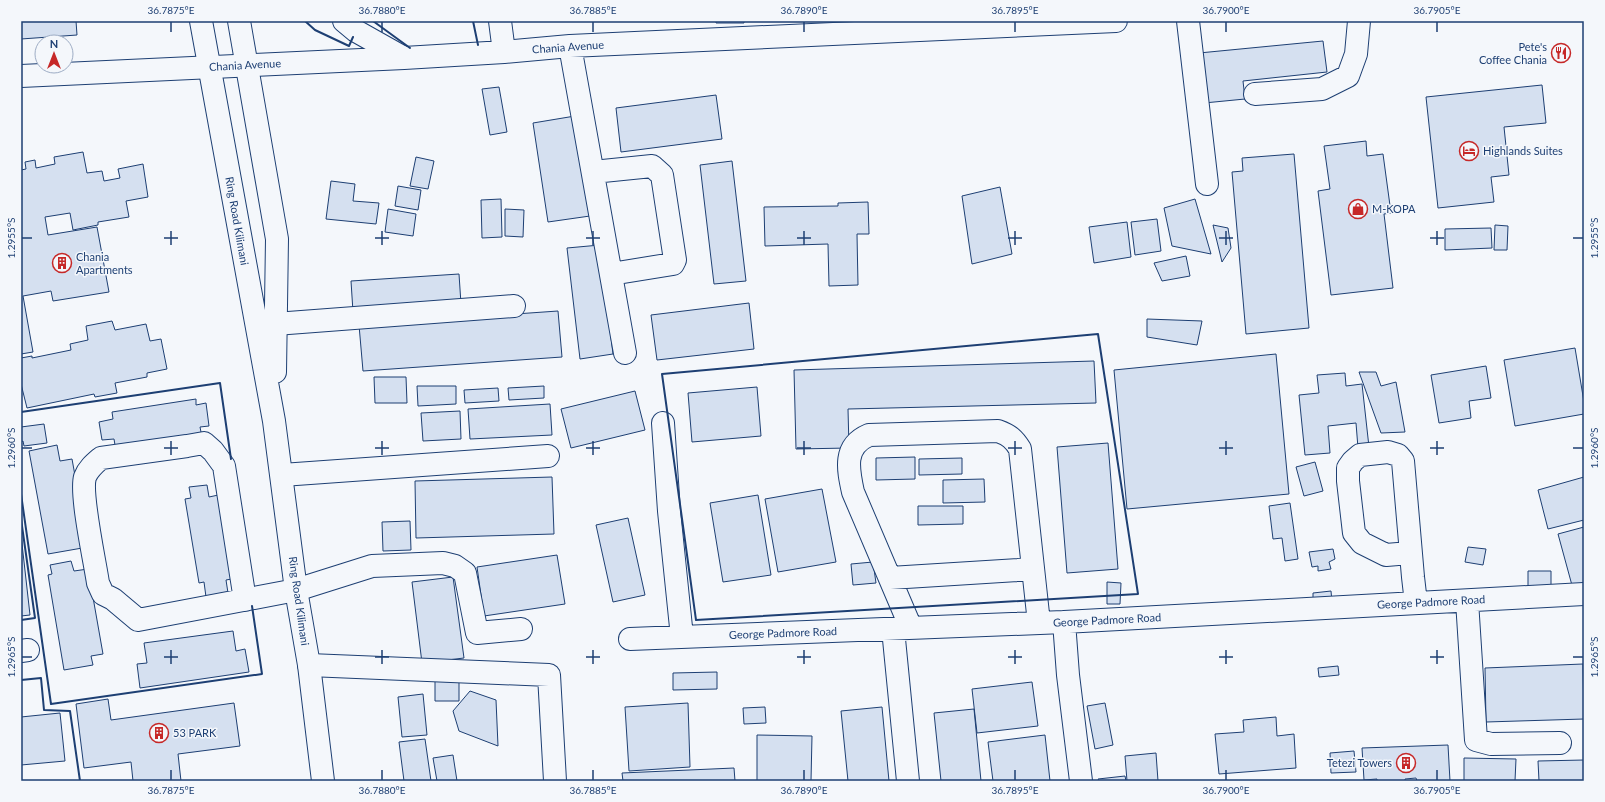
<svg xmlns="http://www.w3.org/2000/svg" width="1605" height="802" font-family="Lato,sans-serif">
	<rect width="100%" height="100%" fill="#f4f7fb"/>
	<path fill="#d5e0f0" stroke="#1d3f73" d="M21,21H76L77,35L21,39Z
		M716,21H744V23H716Z
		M1323,41L1327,72L1243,81L1245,99L1204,103L1199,53Z
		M1542,85L1546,123L1504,127L1509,175L1491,177L1494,202L1438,208L1426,97Z
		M499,87L507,132L490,135L482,89Z
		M716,95L722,139L621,152L616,108Z
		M575,116L590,216L548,222L533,123Z
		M1366,141L1367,156L1383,154L1391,213L1384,214L1393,288L1331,295L1318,191L1330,189L1324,146Z
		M83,152L87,173L102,171L104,181L120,178L118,169L143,164L148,197L126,201L129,217L98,222V225L73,230L70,213L45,217L48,235L97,227L109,292L53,301L51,291L23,296L33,352L21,354V170L26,169L25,162L35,160L36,168L55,164L54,157Z
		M1294,154L1309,328L1246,334L1232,172L1243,171L1242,158Z
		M416,157L434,161L428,189L410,186Z
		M732,161L746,281L714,284L700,165Z
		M331,181L355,184L353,201L379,203L376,224L326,219Z
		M398,186L421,190L418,210L395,206Z
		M1000,187L1012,254L972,264L962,196Z
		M501,199L502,237L482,238L481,200Z
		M1195,199L1211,254L1172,246L1164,208Z
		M868,202L869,234H857L858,285L829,286L828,244L765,246L764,207L838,206V203Z
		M388,209L416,214L413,236L385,232Z
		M505,209L524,210L523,237L505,236Z
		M1157,219L1161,251L1135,255L1131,222Z
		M1127,222L1131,257L1094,263L1089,227Z
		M1213,225L1228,228L1231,248L1222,262Z
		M1495,225L1508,226L1507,250H1494Z
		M1491,228L1492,248L1445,250V229Z
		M600,245L613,354L580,359L567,248Z
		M1186,256L1190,276L1162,281L1154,263Z
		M459,274L461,304L353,312L351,281Z
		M749,303L754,349L657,360L651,315Z
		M558,311L562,357L363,371L359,325Z
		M1147,319L1202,321L1197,345L1147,337Z
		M112,321L115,330L146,324L150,341L161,339L167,369L147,373V377L115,383L117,393L95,397L94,394L27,408L21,384V358L32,356V358L71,350L70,344L88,340L86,326Z
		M1575,348L1584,402V414L1515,426L1504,360Z
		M1276,354L1289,494L1127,509L1114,370Z
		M1094,361L1096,403L848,409L849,448L796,449L794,370Z
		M1486,366L1491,398L1469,401L1471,418L1439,423L1431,375Z
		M1359,372H1376L1381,386L1396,382L1405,432L1381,433Z
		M1345,373L1346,386L1362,384L1369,447L1358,448L1356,423L1328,426L1330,453L1305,455L1299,395L1319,393L1317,375Z
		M374,377H406L407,403H375Z
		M417,386H456V404L418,406Z
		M544,386V398L509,400L508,388Z
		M757,387L761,436L692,442L688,393Z
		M498,388L499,401L465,403L464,390Z
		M635,391L645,430L571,448L561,409Z
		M196,399V405L206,403L209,426L200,427L202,437L116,451L114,439L102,440L99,422L113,419L112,412Z
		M550,404L552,435L470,439L468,409Z
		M460,411L461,439L423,441L421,413Z
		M44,424L47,443L24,446L23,441L21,442V427Z
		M1108,443L1118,569L1067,573L1057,447Z
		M57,445L60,461L72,459L88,547L48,554L29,451Z
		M915,457V479L876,480V458Z
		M962,458V474L919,475V459Z
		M1315,462L1323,491L1304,496L1296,467Z
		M552,477L554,534L416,538L415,481Z
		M1584,477V520L1548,529L1538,490Z
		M984,479L985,502L943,503V480Z
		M207,485L209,497L223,494L237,578L226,580L228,593L206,597L204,582L199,583L185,499L191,498L189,487Z
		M822,489L836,562L778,572L765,499Z
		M758,495L771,575L723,582L710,503Z
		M1290,503L1298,559L1285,561L1282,538L1273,539L1269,506Z
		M918,506H963V524L918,525Z
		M628,518L645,595L613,602L596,525Z
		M410,521L411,550L383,551L382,522Z
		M1584,527V585L1573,589L1558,534Z
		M21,535L30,615L21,616Z
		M1468,547L1486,549L1483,565L1465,562Z
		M1333,549L1335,559L1329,562L1331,569L1318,571V566L1312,567L1309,552Z
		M557,555L565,604L484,616L477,567Z
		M71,561L74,571L88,569L103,654L91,656L93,665L64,670L48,575L52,574L50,565Z
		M873,562L876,583L853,585L851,564Z
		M1528,571H1551V588L1528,587Z
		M453,577L464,658L422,663L412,582Z
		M1107,582L1121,583L1120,604H1107Z
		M1331,591L1332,602L1313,604V593Z
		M233,631L236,651L245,649L249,672L140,688L137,664L147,663L144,643Z
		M1583,664L1584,719L1486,722L1485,668Z
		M1338,666L1339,675L1319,677L1318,668Z
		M717,672V689L673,690V673Z
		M435,675H459V701H435Z
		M1032,682L1038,726L977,733L972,689Z
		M470,691L496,700L498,746L459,731L453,711Z
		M423,694L427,735L402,737L398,697Z
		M108,699L111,720L234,703L240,746L178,754L181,781H133L131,762L84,768L76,704Z
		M688,703L690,767L629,771L625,707Z
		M1105,703L1113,745L1095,749L1087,706Z
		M765,707L766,723L744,724L743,708Z
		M882,707L889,781H848L841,711Z
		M974,709L981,781H941L934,713Z
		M60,713L65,761L21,765V717Z
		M1276,717L1277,736L1294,734L1296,768L1219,774L1215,734L1244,732L1243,720Z
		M757,735L812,736L811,781H757Z
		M1045,735L1050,781H993L988,742Z
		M425,739L431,781H404L399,742Z
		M1448,745L1450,781H1417L1416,778L1405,779V781H1377V779L1364,780L1362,748Z
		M1354,751L1356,772L1331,773L1330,753Z
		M1156,753L1158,781H1127L1125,756Z
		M453,755L457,781H437L433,758Z
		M1464,758L1516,759L1515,781H1464Z
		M1584,760V781H1539L1538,761Z
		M734,768L735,781H623L622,773Z
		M1125,776L1126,781H1099L1098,779Z"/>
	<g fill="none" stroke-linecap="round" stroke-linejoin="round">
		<defs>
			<path id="minor" d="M344,21L356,31L404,58
				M500,21L504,52
				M1188,21L1207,184
				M570,46L625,353
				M21,76L404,58L504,52L570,46L1116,21
				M1255,94L1322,89L1348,76L1356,54L1359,21
				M593,172L652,166L662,175L675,260L673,264L611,274
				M275,324L514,306
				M663,423L669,511L682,637
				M282,475L548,456
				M1410,553L1386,555L1362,543L1354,533L1348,481V468L1353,461L1360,455L1388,452L1398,455L1403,461L1413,577L1416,603
				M890,578L1033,569
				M245,600L224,466L213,451L204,443L187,446L101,458C94,464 88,469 85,477C80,494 95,562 98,583L103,594L113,599L138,620L296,590L372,566L443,563L455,566L465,573L477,633L521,629
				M1467,601L1476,740L1491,744L1560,743
				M1064,622L1068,675L1081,781
				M911,628L853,492C848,469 843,446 869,435L998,431C1009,435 1014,439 1020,449L1039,623
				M893,629L908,781
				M630,639L1064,622L1584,594
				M21,651L28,650
				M309,665L549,675L555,781"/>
			<path id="major" d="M201,21L274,421L296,590L309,665L323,781
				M239,21L277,239L275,372"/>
		</defs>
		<use href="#minor" stroke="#1d3f73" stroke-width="24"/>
		<use href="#major" stroke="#1d3f73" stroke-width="24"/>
		<use href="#minor" stroke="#f4f7fb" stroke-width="22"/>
		<use href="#major" stroke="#f4f7fb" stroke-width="22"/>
		<path stroke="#1d3f73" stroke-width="2" d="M305,21L315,30L349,46L353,37
			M373,21L410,48
			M473,21L478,45
			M1098,334L1138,594L696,620L662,374Z
			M21,412L220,383L231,459
			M21,494L51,704L262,674L252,606
			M21,519L35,618L21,620
			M21,680L41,678L44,710L70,711L80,781"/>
	</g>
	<path fill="none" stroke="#1d3f73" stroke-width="1.5" d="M171,22V32M382,22V32M593,22V32M804,22V32M1015,22V32M1226,22V32M1437,22V32M171,231V245M382,231V245M593,231V245M804,231V245M1015,231V245M1226,231V245M1437,231V245M22,238H32M164,238H178M375,238H389M586,238H600M797,238H811M1008,238H1022M1219,238H1233M1430,238H1444M1573,238H1583M171,441V455M382,441V455M593,441V455M804,441V455M1015,441V455M1226,441V455M1437,441V455M22,448H32M164,448H178M375,448H389M586,448H600M797,448H811M1008,448H1022M1219,448H1233M1430,448H1444M1573,448H1583M171,650V664M382,650V664M593,650V664M804,650V664M1015,650V664M1226,650V664M1437,650V664M22,657H32M164,657H178M375,657H389M586,657H600M797,657H811M1008,657H1022M1219,657H1233M1430,657H1444M1573,657H1583M171,770V780M382,770V780M593,770V780M804,770V780M1015,770V780M1226,770V780M1437,770V780"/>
	<defs>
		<symbol id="restaurant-ring" viewBox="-11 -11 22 22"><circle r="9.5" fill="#f4f7fb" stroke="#c62828" stroke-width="1.5"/><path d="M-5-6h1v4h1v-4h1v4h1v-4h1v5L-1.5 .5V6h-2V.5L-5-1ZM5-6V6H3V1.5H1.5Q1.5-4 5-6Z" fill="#c62828"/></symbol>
		<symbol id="hotel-ring" viewBox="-11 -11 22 22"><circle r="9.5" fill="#f4f7fb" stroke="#c62828" stroke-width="1.5"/><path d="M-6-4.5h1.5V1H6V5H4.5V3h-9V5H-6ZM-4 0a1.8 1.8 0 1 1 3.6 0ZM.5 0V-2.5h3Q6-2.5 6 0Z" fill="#c62828"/></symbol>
		<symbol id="shop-ring" viewBox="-11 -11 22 22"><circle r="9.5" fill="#f4f7fb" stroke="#c62828" stroke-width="1.5"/><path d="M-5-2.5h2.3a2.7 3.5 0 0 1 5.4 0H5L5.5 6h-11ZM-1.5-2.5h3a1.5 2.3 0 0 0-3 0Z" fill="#c62828"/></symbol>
		<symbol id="building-ring" viewBox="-11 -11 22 22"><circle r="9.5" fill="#f4f7fb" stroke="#c62828" stroke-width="1.5"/><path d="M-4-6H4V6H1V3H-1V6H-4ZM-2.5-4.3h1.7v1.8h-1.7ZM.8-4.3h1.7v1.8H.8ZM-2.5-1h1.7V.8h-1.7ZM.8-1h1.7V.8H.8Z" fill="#c62828"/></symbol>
	</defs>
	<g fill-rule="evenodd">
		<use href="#restaurant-ring" x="1550" y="42" width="22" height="22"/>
		<use href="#hotel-ring" x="1458" y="140" width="22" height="22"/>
		<use href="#shop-ring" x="1347" y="198" width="22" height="22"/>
		<use href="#building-ring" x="51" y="252" width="22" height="22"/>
		<use href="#building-ring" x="148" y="722" width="22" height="22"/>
		<use href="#building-ring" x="1395" y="752" width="22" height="22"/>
	</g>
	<g text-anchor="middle" stroke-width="3" stroke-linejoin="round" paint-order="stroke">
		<g font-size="11" fill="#1d3f73" stroke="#f4f7fb">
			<text transform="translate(568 47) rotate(-4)" y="4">Chania Avenue</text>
			<text transform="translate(245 65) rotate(-3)" y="4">Chania Avenue</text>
			<text transform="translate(237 221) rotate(80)" y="4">Ring Road Kilimani</text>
			<text transform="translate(299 601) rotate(82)" y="4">Ring Road Kilimani</text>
			<text transform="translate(1431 602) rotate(-3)" y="4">George Padmore Road</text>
			<text transform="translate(1107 620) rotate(-3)" y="4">George Padmore Road</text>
			<text transform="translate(783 633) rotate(-2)" y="4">George Padmore Road</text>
		</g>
		<g font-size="11" fill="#1d3f73" stroke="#f4f7fb" text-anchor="start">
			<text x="1547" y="51" text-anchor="end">Pete's<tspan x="1547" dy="13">Coffee Chania</tspan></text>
			<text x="1483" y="155">Highlands Suites</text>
			<text x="1372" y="213">M-KOPA</text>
			<text x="76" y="261">Chania<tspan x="76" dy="13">Apartments</tspan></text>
			<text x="173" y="737">53 PARK</text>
			<text x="1392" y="767" text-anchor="end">Tetezi Towers</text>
		</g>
	</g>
	<rect width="1605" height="802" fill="none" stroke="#f4f7fb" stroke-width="44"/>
	<g transform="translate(54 54)"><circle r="19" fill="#f4f7fb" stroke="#9eadc5"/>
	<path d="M0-3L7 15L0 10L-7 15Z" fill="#c62828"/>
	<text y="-6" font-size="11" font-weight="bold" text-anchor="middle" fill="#1d3f73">N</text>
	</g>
	<rect x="22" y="22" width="1561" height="758" fill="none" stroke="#1d3f73" stroke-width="1.5"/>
	<g font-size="10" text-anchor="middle" fill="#1d3f73">
		<text x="171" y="14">36.7875°E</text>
		<text x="382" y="14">36.7880°E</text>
		<text x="593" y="14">36.7885°E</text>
		<text x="804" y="14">36.7890°E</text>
		<text x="1015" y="14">36.7895°E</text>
		<text x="1226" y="14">36.7900°E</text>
		<text x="1437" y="14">36.7905°E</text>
		<text transform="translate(11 238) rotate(-90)" y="4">1.2955°S</text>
		<text transform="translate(1594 238) rotate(-90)" y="4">1.2955°S</text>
		<text transform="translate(11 448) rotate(-90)" y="4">1.2960°S</text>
		<text transform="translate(1594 448) rotate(-90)" y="4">1.2960°S</text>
		<text transform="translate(11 657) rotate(-90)" y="4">1.2965°S</text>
		<text transform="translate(1594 657) rotate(-90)" y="4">1.2965°S</text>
		<text x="171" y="794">36.7875°E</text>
		<text x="382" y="794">36.7880°E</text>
		<text x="593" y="794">36.7885°E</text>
		<text x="804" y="794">36.7890°E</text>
		<text x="1015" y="794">36.7895°E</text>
		<text x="1226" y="794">36.7900°E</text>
		<text x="1437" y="794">36.7905°E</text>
	</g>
</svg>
